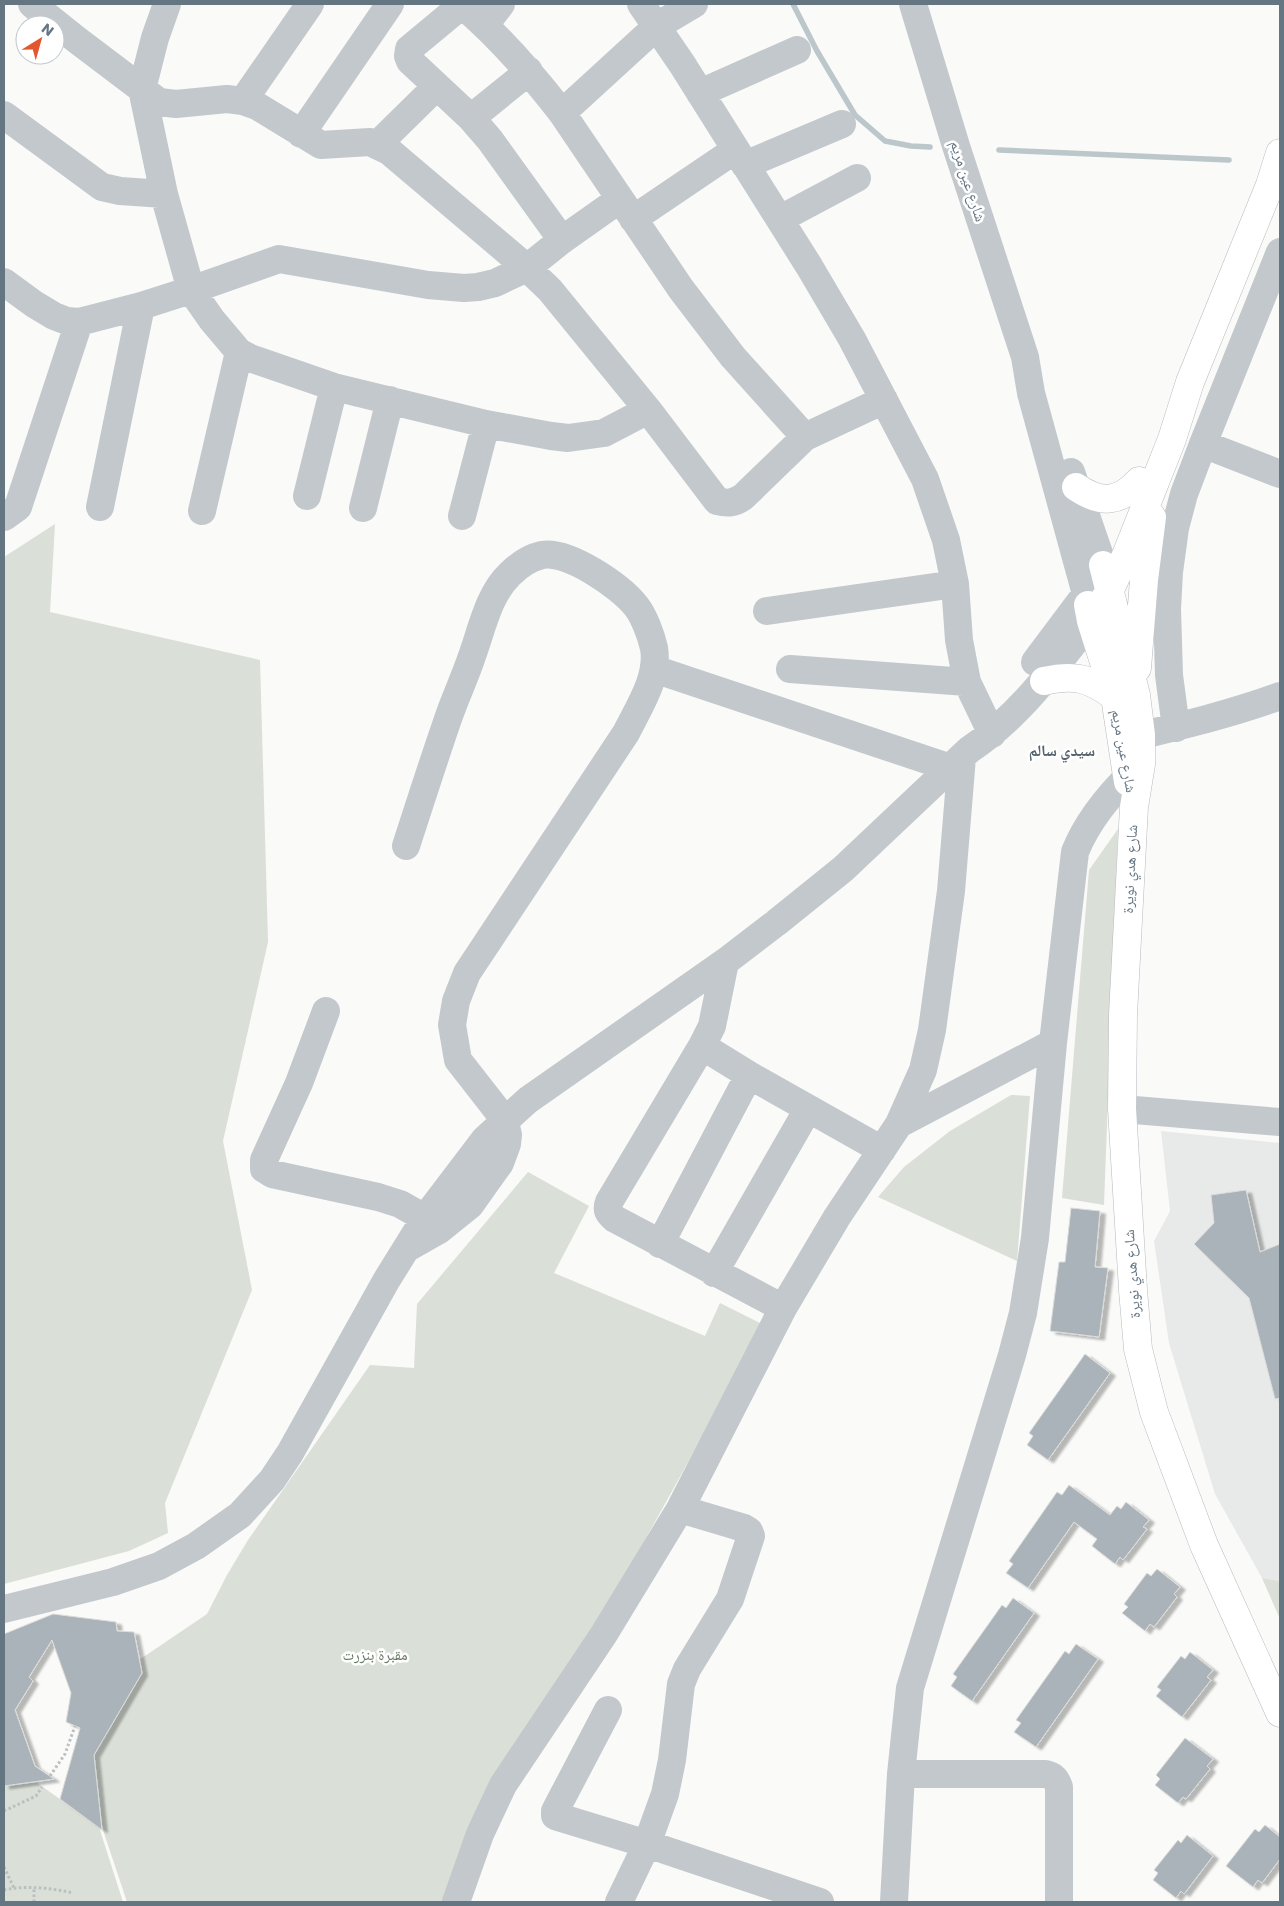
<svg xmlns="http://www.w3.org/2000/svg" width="1284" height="1906" font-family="Poppins,'Noto Naskh Arabic',sans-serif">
	<defs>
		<filter id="shadow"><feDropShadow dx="5.5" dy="3" stdDeviation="1" flood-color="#0004"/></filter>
	</defs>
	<rect width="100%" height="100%" fill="#fafaf8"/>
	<path fill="#e8e9e9" d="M1161,1131L1280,1143V1581L1262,1578L1215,1494L1169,1343L1154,1241L1170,1211Z"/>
	<path fill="#dadfd7" d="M55,524L50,612L260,660L268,942L223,1141L252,1290L165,1503L168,1533L129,1551L4,1584V557Z
		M1118,829L1104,1205L1062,1198L1089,870Z
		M1011,1095L1030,1096L1017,1261L878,1197L904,1167L950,1131Z
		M528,1172L589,1206L554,1273L705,1336L720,1303L764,1325L620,1585L472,1819L445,1902H127L102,1827L94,1755L142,1673L139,1660L207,1614L227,1575L248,1540L370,1365L414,1368L417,1304Z
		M1262,1578L1280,1581V1619Z
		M36,1782L99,1827L123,1902H4V1786Z"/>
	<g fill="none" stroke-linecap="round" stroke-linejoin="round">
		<path stroke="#bbc7cb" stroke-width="5.5" d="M793,4L817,51L855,115L885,141L911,146L930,147
			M999,150L1229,160"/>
	</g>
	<path fill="#aab3b9" stroke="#dcdcda" filter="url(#shadow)" d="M1246,1190L1260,1252L1280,1244V1398L1275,1399L1249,1298L1194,1244L1214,1223L1211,1195Z
		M1071,1208L1100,1211L1095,1267L1108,1268L1099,1337L1050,1331L1059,1262H1065Z
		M1085,1354L1110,1373L1048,1460L1027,1445L1033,1436L1029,1433Z
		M1069,1485L1110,1515L1117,1506L1121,1509L1126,1502L1149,1520L1143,1527L1147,1529L1123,1560L1120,1557L1115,1564L1092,1546L1097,1539L1074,1522L1028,1588L1006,1573L1013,1564L1009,1561L1057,1492L1062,1495Z
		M1157,1569L1180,1587L1174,1594L1177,1597L1154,1627L1150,1624L1145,1631L1122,1613L1128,1607L1124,1604L1147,1573L1151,1576Z
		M1013,1598L1034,1613L972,1701L951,1686L957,1677L953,1674L1002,1605L1006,1608Z
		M53,1614L116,1622L117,1631L134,1632L142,1673L94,1755L102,1830L60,1799L80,1728L66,1722L71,1693L52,1640L29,1677L33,1681L15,1710L35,1766L54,1779L4,1786V1634Z
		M1076,1644L1098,1659L1036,1747L1014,1732L1021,1723L1016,1720L1065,1651L1069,1654Z
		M1190,1652L1213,1670L1207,1677L1211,1680L1182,1717L1156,1696L1161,1690L1157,1687L1181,1656L1185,1659Z
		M1185,1738L1213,1759L1207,1766L1210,1769L1186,1799L1183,1797L1178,1803L1155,1785L1160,1779L1156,1775Z
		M1265,1825L1280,1837V1859L1262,1883L1258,1880L1253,1887L1226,1866L1255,1829L1259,1832Z
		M1187,1835L1213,1856L1184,1894L1181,1891L1176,1898L1153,1880L1158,1873L1154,1870L1178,1840L1181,1843Z"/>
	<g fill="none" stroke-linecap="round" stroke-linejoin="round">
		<defs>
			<path id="major" d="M1076,487C1101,504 1119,503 1139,481
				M1103,565L1136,695L1141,735V764L1134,807L1123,1015L1122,1109L1133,1290L1138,1349L1154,1412L1204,1545L1280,1713
				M1088,605L1091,621L1115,697L1128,782
				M1091,621L1109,592L1127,553L1172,439L1190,382L1270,185L1280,153
				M1137,668L1144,580L1152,517
				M1044,681C1075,674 1090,678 1115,697"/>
		</defs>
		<use href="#major" stroke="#b5babe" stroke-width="29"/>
		<path stroke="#bbbfc2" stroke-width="3" stroke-dasharray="2.5 2.5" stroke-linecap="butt" d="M50,1776L65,1754L75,1726
			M4,1811L36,1796L42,1787
			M4,1867L14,1888
			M4,1890C26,1885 51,1888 73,1893
			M34,1902V1888"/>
		<path stroke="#c3c8cc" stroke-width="28" d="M32,4L77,40L159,102L176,104L227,99L243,101L257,106L321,145L370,142L389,151L527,268L550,290L648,410L717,501C728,504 734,503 743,497L805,437L884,400
			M167,4L155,38L142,89L164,194L191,290L212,320L239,352L250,358L334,387L486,424L551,436L568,438L604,433L648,410
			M461,4C499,36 531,73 562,113L681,289L733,357L805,437
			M641,4L682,64L809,266L852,339L925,479L946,540L955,584L959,640L967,682L992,734
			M913,4L956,146L1025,357L1031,393L1086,594L1035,662
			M462,5L409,49L408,56L410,61L471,118L490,140L562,240
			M485,25L501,4
			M700,93L797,50
			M243,101L310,4
			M562,113L657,26L694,4
			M4,115L102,187L120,191L164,194
			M471,118L529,71
			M301,134L390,4
			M378,144L436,87
			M745,165L842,124
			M633,219L735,150
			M780,219L857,178
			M4,282L34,304L54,316L67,321L79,322L141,306L191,290L279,259L428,285L464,288L478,287L495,283L527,268L562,240L620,199
			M1203,444L1280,474
			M1071,472L1103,565
			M307,496L334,387
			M100,507L141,306
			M363,508L390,400
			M202,511L239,352
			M462,516L486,424
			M4,517L18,507L79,322
			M767,611L955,584
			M654,669L951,768
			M790,669L967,682
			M1176,728L1169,675L1167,609L1169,572L1175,528L1184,494L1203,444L1280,252
			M1122,740C1175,727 1228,715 1280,696
			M406,846C420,803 434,759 449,716C456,696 465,677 472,656C482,629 488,595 510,574C518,566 529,558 542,555C568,550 620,586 636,606C644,616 651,635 654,648C659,677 639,707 626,733L467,973L456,1001L452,1025L458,1060L504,1119L508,1135L507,1144L500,1163L470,1205L439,1230L409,1247
			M725,962L712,1026L702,1046L609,1202C606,1210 608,1213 615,1219L783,1308
			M326,1011L299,1083L264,1160V1169L272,1174L378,1197L400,1204L425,1218
			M702,1046L749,1075L882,1150
			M1122,1109L1280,1122
			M899,1124L1053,1043
			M660,1244L749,1075
			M714,1273L808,1109
			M4,1609L113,1582L159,1566L196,1546L240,1515L272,1480L290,1453L386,1281L425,1218L485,1139L528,1100L725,962L776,923L843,869L969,750C1019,717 1054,668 1091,621
			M608,1710L555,1811V1816L647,1844L820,1902
			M901,1774H1046C1054,1776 1056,1779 1059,1787V1902
			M456,1902L480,1834L503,1785L604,1634L680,1509L783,1308L837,1217L899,1124L923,1070L932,1030L951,891L962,757
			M619,1902L647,1844L665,1794L672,1760L681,1684L687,1669L730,1599L751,1536L749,1531L744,1528L680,1509
			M894,1902L901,1774L910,1688L1012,1355L1023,1313L1035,1238L1053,1043L1075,852C1088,819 1115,788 1141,764"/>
		<use href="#major" stroke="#fff" stroke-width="28"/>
	</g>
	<g text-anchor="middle" stroke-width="5" stroke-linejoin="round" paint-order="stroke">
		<g font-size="15" fill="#657683" stroke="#fff">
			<text transform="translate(968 181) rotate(72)" y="5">شارع عين مريم</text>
			<text transform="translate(1124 751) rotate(80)" y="5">شارع عين مريم</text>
			<text transform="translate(1130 869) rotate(-87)" y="5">شارع هدي نويرة</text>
			<text transform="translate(1132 1274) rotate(-94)" y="5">شارع هدي نويرة</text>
		</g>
		<g font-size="15" fill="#687a64" stroke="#fff">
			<text x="375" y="1660">مقبرة بنزرت</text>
		</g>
		<g font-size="16" font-weight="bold" fill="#57646e" stroke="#fff">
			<text x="1062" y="756">سيدي سالم</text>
		</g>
	</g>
	<rect width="1284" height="1906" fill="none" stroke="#657683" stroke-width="10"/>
	<g transform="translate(40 40) rotate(37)"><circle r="24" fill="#ffffff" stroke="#c1c8cd"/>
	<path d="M0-4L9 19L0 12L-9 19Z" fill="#e4572e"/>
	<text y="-8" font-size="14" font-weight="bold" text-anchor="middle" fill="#657683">N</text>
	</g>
</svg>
